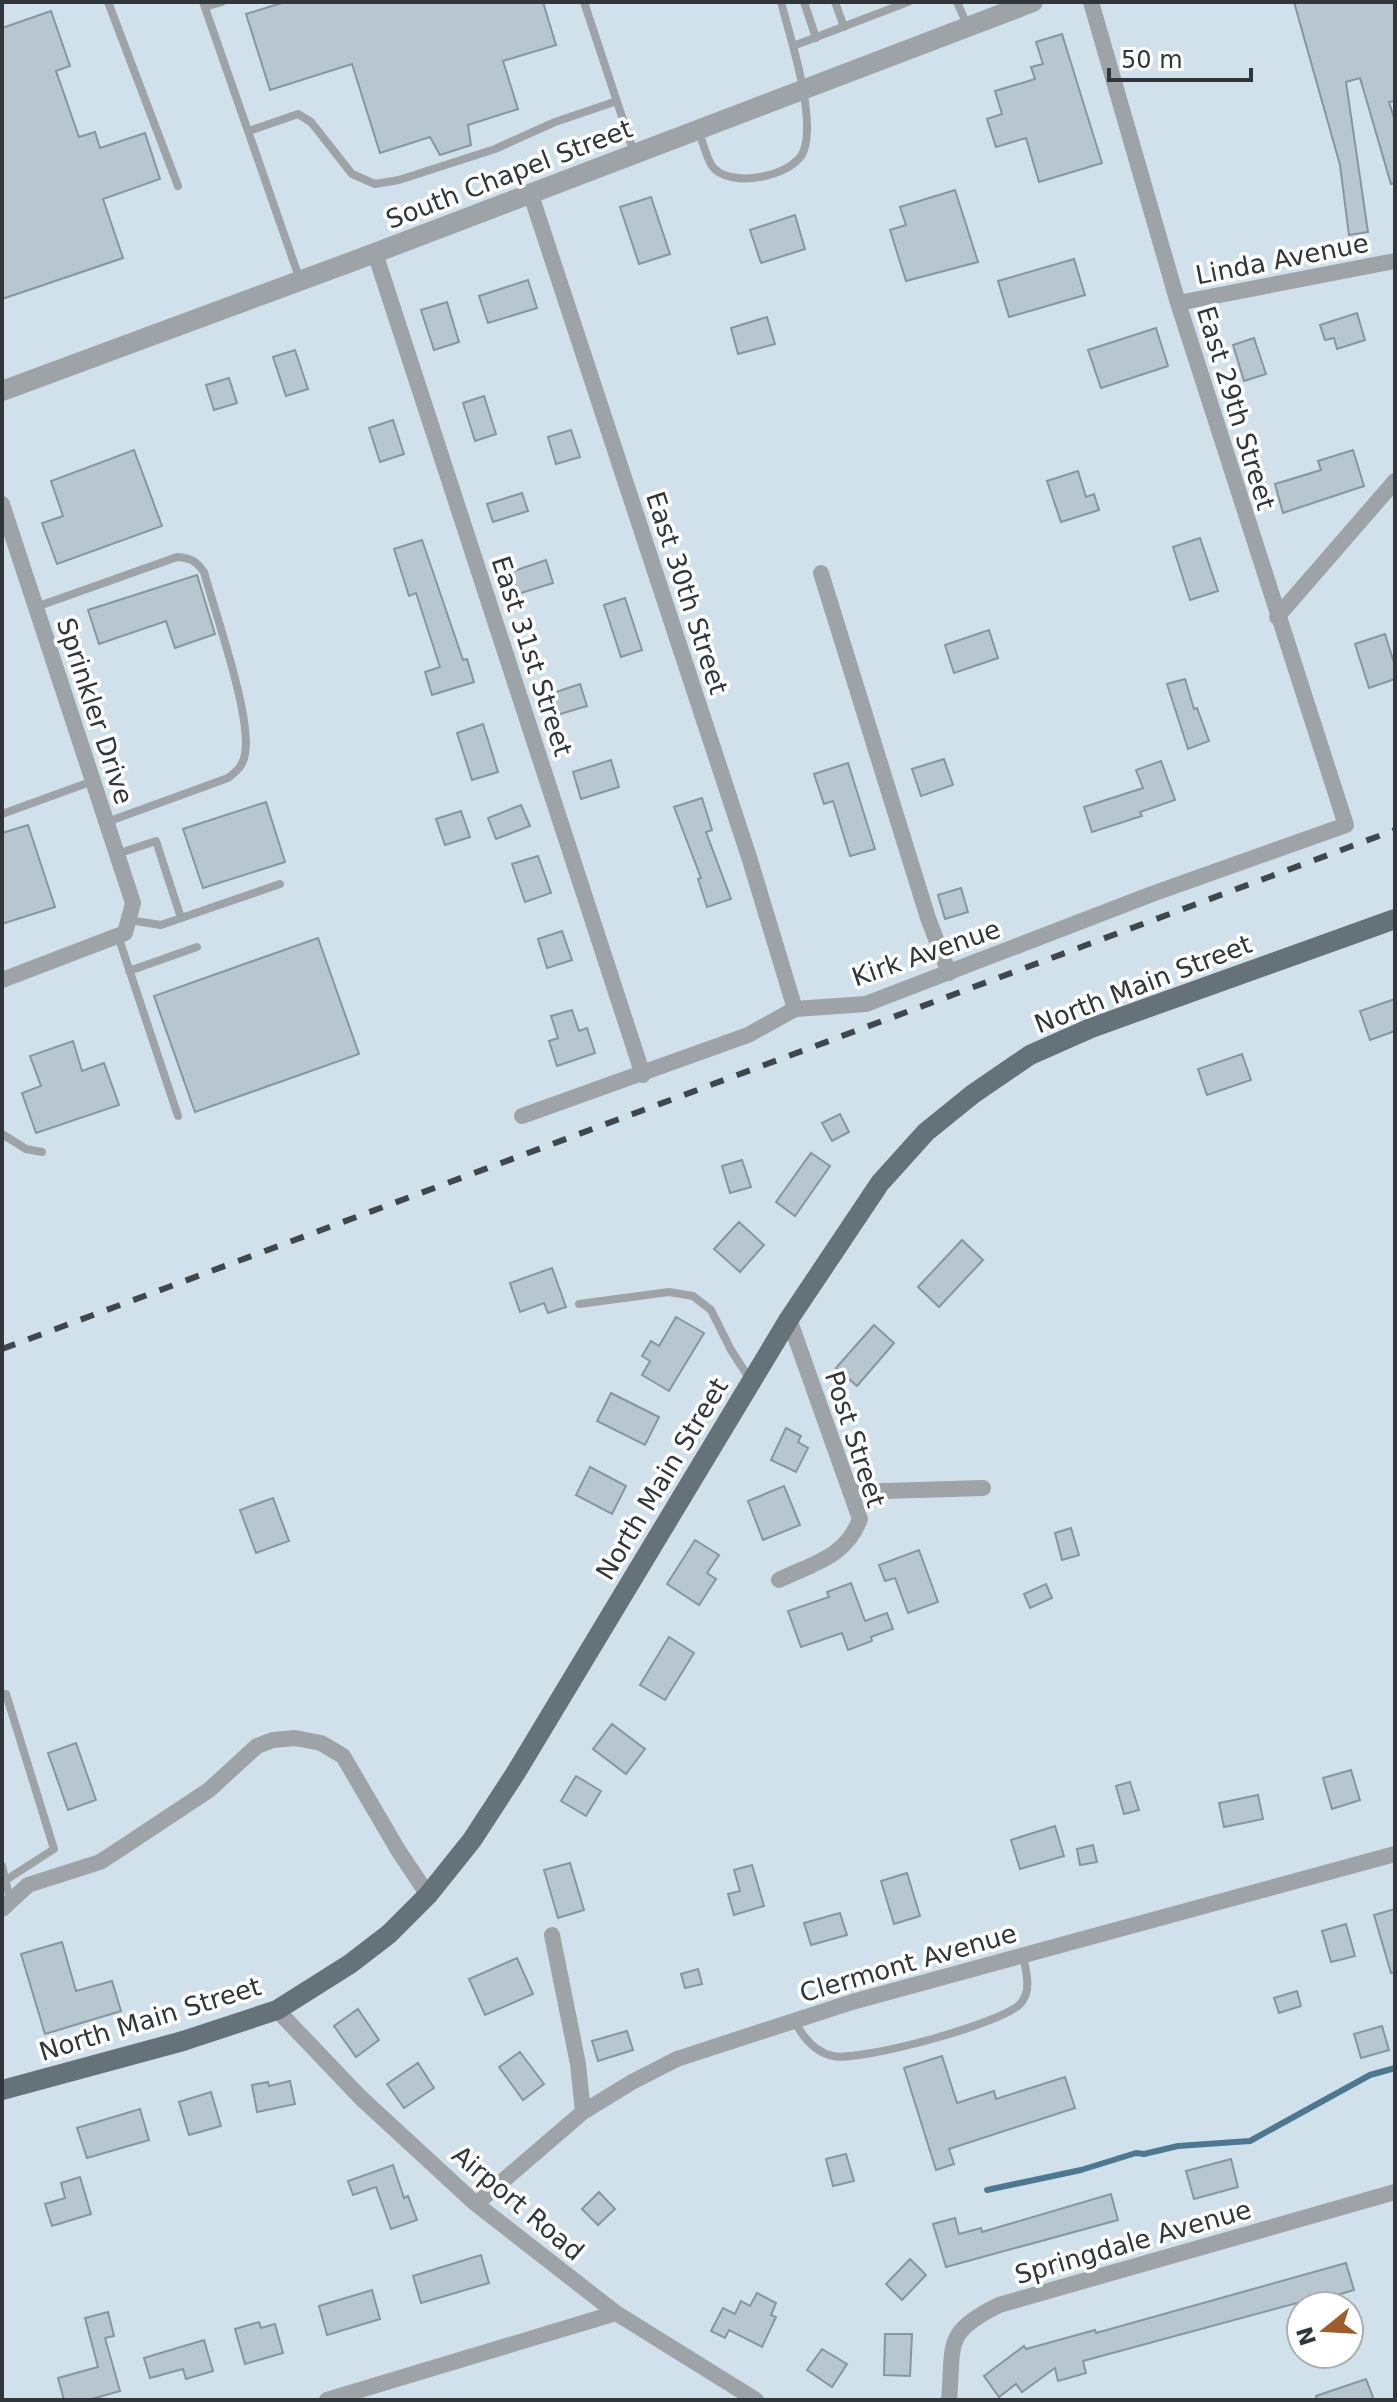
<svg xmlns="http://www.w3.org/2000/svg" width="1397" height="2402" font-family="'DejaVu Sans',sans-serif">
	<rect width="100%" height="100%" fill="#d1e1eb"/>
	<g fill="none" stroke-linecap="round" stroke-linejoin="round">
		<path stroke="#4c7892" stroke-width="6" d="M987,2190L1081,2170L1136,2153L1144,2154L1178,2146L1250,2141L1370,2075L1395,2068"/>
	</g>
	<path fill="#b7c6cf" stroke="#87969f" stroke-width="2" d="M285,2H543L556,45L503,61L518,109L468,125L471,145L440,155L430,137L380,153L352,64L270,90L246,14Z
		M1294,2H1395V101L1389,102L1395,121V183L1391,184L1360,78L1346,82L1368,232L1349,235L1340,165Z
		M51,11L70,66L56,71L79,137L95,132L100,148L145,133L160,179L103,199L123,258L2,299V28Z
		M1062,34L1102,163L1039,182L1026,138L996,147L987,119L1002,114L995,91L1035,79L1031,67L1043,64L1036,42Z
		M955,190L978,262L906,281L890,230L906,225L900,207Z
		M651,197L670,254L639,264L620,207Z
		M795,215L805,249L761,263L750,230Z
		M1074,259L1085,295L1009,317L998,281Z
		M528,280L537,308L488,323L479,296Z
		M447,302L459,342L434,350L421,310Z
		M1357,313L1365,340L1337,349L1334,338L1325,340L1320,325Z
		M767,317L775,344L738,354L731,328Z
		M1156,328L1168,366L1101,388L1088,350Z
		M1254,338L1266,374L1244,381L1233,345Z
		M295,350L308,389L286,396L273,357Z
		M229,378L237,403L214,410L206,385Z
		M484,396L496,434L475,441L463,403Z
		M393,420L404,454L380,462L369,428Z
		M571,430L580,457L556,464L548,437Z
		M134,450L162,526L57,564L42,523L63,516L51,481Z
		M1353,450L1364,486L1283,513L1275,484L1321,470L1318,461Z
		M1078,471L1086,497L1094,494L1099,510L1061,522L1047,481Z
		M522,493L528,511L493,522L487,504Z
		M1200,538L1218,591L1190,600L1173,547Z
		M422,540L463,660L467,659L474,682L432,695L425,672L440,667L416,593L409,596L394,549Z
		M546,560L553,583L518,594L511,572Z
		M197,575L215,634L175,648L166,621L99,644L88,610Z
		M625,598L642,650L621,657L604,605Z
		M989,630L998,658L954,673L945,645Z
		M1385,634L1395,666V679L1369,688L1355,644Z
		M1185,679L1194,709L1197,708L1209,741L1188,749L1167,684Z
		M580,684L587,706L557,715L550,694Z
		M483,724L498,772L472,780L457,733Z
		M944,759L953,785L921,796L912,769Z
		M611,760L619,787L581,799L573,772Z
		M1161,761L1175,800L1140,812L1142,816L1092,832L1084,807L1143,788L1136,770Z
		M848,763L875,849L850,856L833,801L824,804L814,774Z
		M702,798L712,830L706,832L731,899L707,907L698,879L701,878L674,807Z
		M266,802L285,862L203,888L183,829Z
		M521,805L530,826L496,839L488,818Z
		M461,811L470,837L445,845L436,819Z
		M28,825L55,907L2,924V833Z
		M538,856L551,893L525,902L512,864Z
		M961,888L968,912L945,919L938,895Z
		M562,931L572,960L547,968L538,939Z
		M318,938L359,1054L195,1112L154,996Z
		M1395,999V1031L1370,1040L1360,1011Z
		M572,1010L579,1031L587,1028L595,1053L557,1066L549,1041L558,1038L551,1016Z
		M73,1041L82,1071L104,1063L119,1105L36,1133L22,1093L41,1086L30,1056Z
		M1242,1054L1251,1080L1207,1095L1198,1069Z
		M840,1114L849,1132L832,1141L822,1123Z
		M811,1153L830,1166L795,1216L776,1202Z
		M742,1160L751,1187L730,1193L722,1166Z
		M739,1222L764,1245L740,1272L714,1249Z
		M962,1240L983,1260L939,1307L918,1287Z
		M552,1268L566,1307L548,1313L544,1303L520,1312L510,1283Z
		M676,1317L704,1333L669,1391L642,1375L650,1361L642,1356L651,1341L659,1346Z
		M874,1325L894,1343L857,1386L836,1368Z
		M611,1393L659,1417L645,1445L597,1421Z
		M786,1428L801,1436L798,1442L808,1448L796,1472L771,1460Z
		M590,1467L626,1486L612,1514L576,1495Z
		M784,1486L800,1525L763,1540L748,1501Z
		M273,1498L289,1541L256,1553L240,1510Z
		M1071,1528L1079,1555L1062,1560L1055,1533Z
		M695,1540L719,1555L707,1573L716,1579L699,1605L667,1584Z
		M919,1550L938,1602L908,1613L895,1578L885,1581L879,1565Z
		M851,1583L865,1621L887,1613L893,1629L871,1637L872,1641L848,1650L842,1633L801,1647L788,1611L829,1597L827,1592Z
		M1046,1584L1052,1598L1030,1608L1024,1594Z
		M669,1637L694,1653L665,1700L640,1685Z
		M612,1724L645,1749L626,1774L593,1749Z
		M76,1743L96,1800L68,1810L48,1753Z
		M1351,1770L1360,1800L1332,1809L1323,1778Z
		M576,1776L601,1791L586,1816L561,1801Z
		M1130,1782L1139,1810L1124,1814L1116,1786Z
		M1258,1795L1263,1819L1224,1827L1219,1803Z
		M1055,1826L1064,1856L1020,1869L1011,1840Z
		M1093,1845L1097,1862L1080,1865L1077,1849Z
		M570,1863L584,1910L558,1918L544,1870Z
		M752,1865L764,1906L734,1915L728,1894L740,1891L734,1870Z
		M907,1873L920,1916L894,1924L881,1881Z
		M1395,1909V1972L1391,1973L1374,1915Z
		M840,1913L847,1935L811,1945L804,1923Z
		M1346,1924L1355,1956L1331,1962L1322,1931Z
		M62,1942L76,1991L112,1981L121,2011L45,2034L21,1954Z
		M517,1958L533,1994L485,2015L469,1979Z
		M698,1969L702,1984L685,1988L681,1974Z
		M1297,1991L1301,2006L1279,2013L1274,1998Z
		M358,2009L379,2040L356,2057L334,2026Z
		M1382,2026L1389,2050L1361,2058L1354,2034Z
		M627,2031L633,2050L598,2061L592,2041Z
		M520,2052L544,2084L523,2100L499,2067Z
		M942,2056L957,2103L994,2091L996,2099L1065,2077L1075,2108L949,2149L954,2164L936,2170L904,2068Z
		M418,2063L434,2088L404,2108L387,2084Z
		M290,2081L295,2104L257,2112L252,2085L268,2082L269,2086Z
		M211,2092L221,2126L189,2135L179,2102Z
		M140,2109L149,2140L87,2158L77,2128Z
		M846,2154L854,2181L833,2186L826,2159Z
		M1231,2159L1238,2187L1194,2199L1186,2171Z
		M393,2165L404,2198L408,2196L417,2220L391,2229L376,2187L353,2195L348,2181Z
		M80,2177L91,2214L52,2226L45,2204L65,2198L61,2183Z
		M599,2192L615,2209L598,2225L582,2209Z
		M1111,2194L1118,2220L946,2267L933,2224L955,2218L959,2234L981,2228L982,2232Z
		M481,2255L489,2283L421,2303L413,2276Z
		M910,2259L926,2275L902,2300L886,2284Z
		M1346,2263L1354,2290L1309,2303L1308,2300L1083,2361L1086,2373L1058,2381L1055,2368L1022,2392L1016,2384L999,2397L984,2376L1024,2346L1026,2349L1095,2330L1096,2333Z
		M372,2290L380,2319L327,2335L319,2306Z
		M757,2293L776,2303L771,2315L776,2317L762,2347L729,2330L725,2338L711,2331L723,2308L735,2314L741,2301L750,2306Z
		M108,2312L114,2336L105,2338L120,2391L88,2400H64L58,2378L98,2367L85,2318Z
		M259,2322L261,2328L275,2324L283,2353L245,2364L235,2329Z
		M885,2334H912L910,2376L884,2375Z
		M204,2340L213,2371L186,2379L183,2369L150,2378L144,2358Z
		M822,2349L847,2364L832,2387L807,2370Z
		M1366,2379L1374,2400H1317L1316,2396Z"/>
	<g fill="none" stroke-linecap="round" stroke-linejoin="round">
		<path stroke="#9da3a7" stroke-width="8" d="M108,2L178,186
			M203,2L300,280
			M584,2L634,153
			M781,2L793,46
			M804,2L816,38
			M835,2L844,27
			M957,2L968,27
			M205,7L222,2
			M249,131L298,114L311,122L352,174L375,184L399,180L495,149L555,122L617,101
			M699,132C703,142 706,157 712,166C729,190 796,176 804,150C813,124 800,72 793,46L908,2
			M36,607L177,557C191,558 196,561 204,572C215,613 252,716 245,754C243,766 237,771 228,778L107,822
			M2,814L93,781
			M117,854L156,841L181,918
			M129,920L161,925L280,884
			M118,936L178,1116
			M129,971L197,947
			M2,1134L26,1149L42,1152
			M579,1304L669,1292L693,1296L711,1310L731,1350L751,1381
			M2,1694H6L54,1849L6,1880
			M2,1866L10,1900
			M794,2020C802,2036 814,2052 833,2056C860,2062 1005,2023 1021,2003C1032,1990 1026,1971 1023,1956"/>
		<path stroke="#9da3a7" stroke-width="16" d="M530,192L749,857L795,1009
			M375,253L643,1075
			M1178,303L1395,261
			M2,504L133,903L125,933L2,980
			M821,573L928,918L949,973
			M1277,617L1395,481
			M522,1116L748,1035L795,1009L866,1004L1152,894L1346,825L1178,303L1091,2
			M852,1492L983,1488
			M779,1580C814,1563 846,1557 860,1519L789,1319
			M2,1909L28,1885L100,1862L117,1851L209,1790L257,1746L273,1740L295,1738L321,1743L343,1756L398,1850L428,1895
			M552,1935L578,2064L583,2112
			M277,2010L361,2098L476,2204L616,2313L756,2400
			M476,2204L583,2112L632,2082L677,2059L852,2002L1395,1854
			M327,2400L616,2313
			M949,2400C954,2343 943,2333 999,2305L1395,2192"/>
		<path stroke="#9da3a7" stroke-width="20" d="M2,391L375,253L1033,2"/>
		<path stroke="#667279" stroke-width="20" d="M2,2090L183,2041L277,2010L350,1964L389,1934L428,1895L472,1840L515,1774L789,1319L880,1183L926,1132L973,1094L1030,1055L1091,1028L1395,919"/>
		<path stroke="#40474c" stroke-width="6" stroke-dasharray="14 14" stroke-linecap="butt" d="M2,1349L1395,830"/>
	</g>
	<g text-anchor="middle" stroke-width="7" stroke-linejoin="round" paint-order="stroke">
		<g font-size="26" fill="#30363a" stroke="#fff">
			<text transform="translate(509 174) rotate(-21)" y="9">South Chapel Street</text>
			<text transform="translate(1282 259) rotate(-11)" y="9">Linda Avenue</text>
			<text transform="translate(1236 408) rotate(73)" y="9">East 29th Street</text>
			<text transform="translate(687 593) rotate(72)" y="9">East 30th Street</text>
			<text transform="translate(532 656) rotate(72)" y="9">East 31st Street</text>
			<text transform="translate(95 711) rotate(72)" y="9">Sprinkler Drive</text>
			<text transform="translate(926 953) rotate(-19)" y="9">Kirk Avenue</text>
			<text transform="translate(1143 984) rotate(-21)" y="9">North Main Street</text>
			<text transform="translate(855 1439) rotate(72)" y="9">Post Street</text>
			<text transform="translate(662 1479) rotate(-59)" y="9">North Main Street</text>
			<text transform="translate(908 1963) rotate(-16)" y="9">Clermont Avenue</text>
			<text transform="translate(150 2019) rotate(-17)" y="9">North Main Street</text>
			<text transform="translate(518 2203) rotate(40)" y="9">Airport Road</text>
			<text transform="translate(1133 2242) rotate(-16)" y="9">Springdale Avenue</text>
		</g>
	</g>
	<rect width="1397" height="2402" fill="none" stroke="#30363a" stroke-width="8"/>
	<g transform="translate(1325 2330) rotate(252)"><circle r="38" fill="#ffffff" stroke="#acafb0" stroke-width="2"/>
	<path d="M0-6L14 30L0 20L-14 30Z" fill="#a05d2b"/>
	<text y="-12" font-size="22" font-weight="bold" text-anchor="middle" fill="#30363a">N</text>
	</g>
	<path d="M1109 68v12h142v-12" fill="none" stroke="#30363a" stroke-width="4"/>
	<text x="1121" y="68" font-size="24" fill="#30363a" stroke="#ffffff" stroke-width="6" paint-order="stroke">50 m</text>
</svg>
